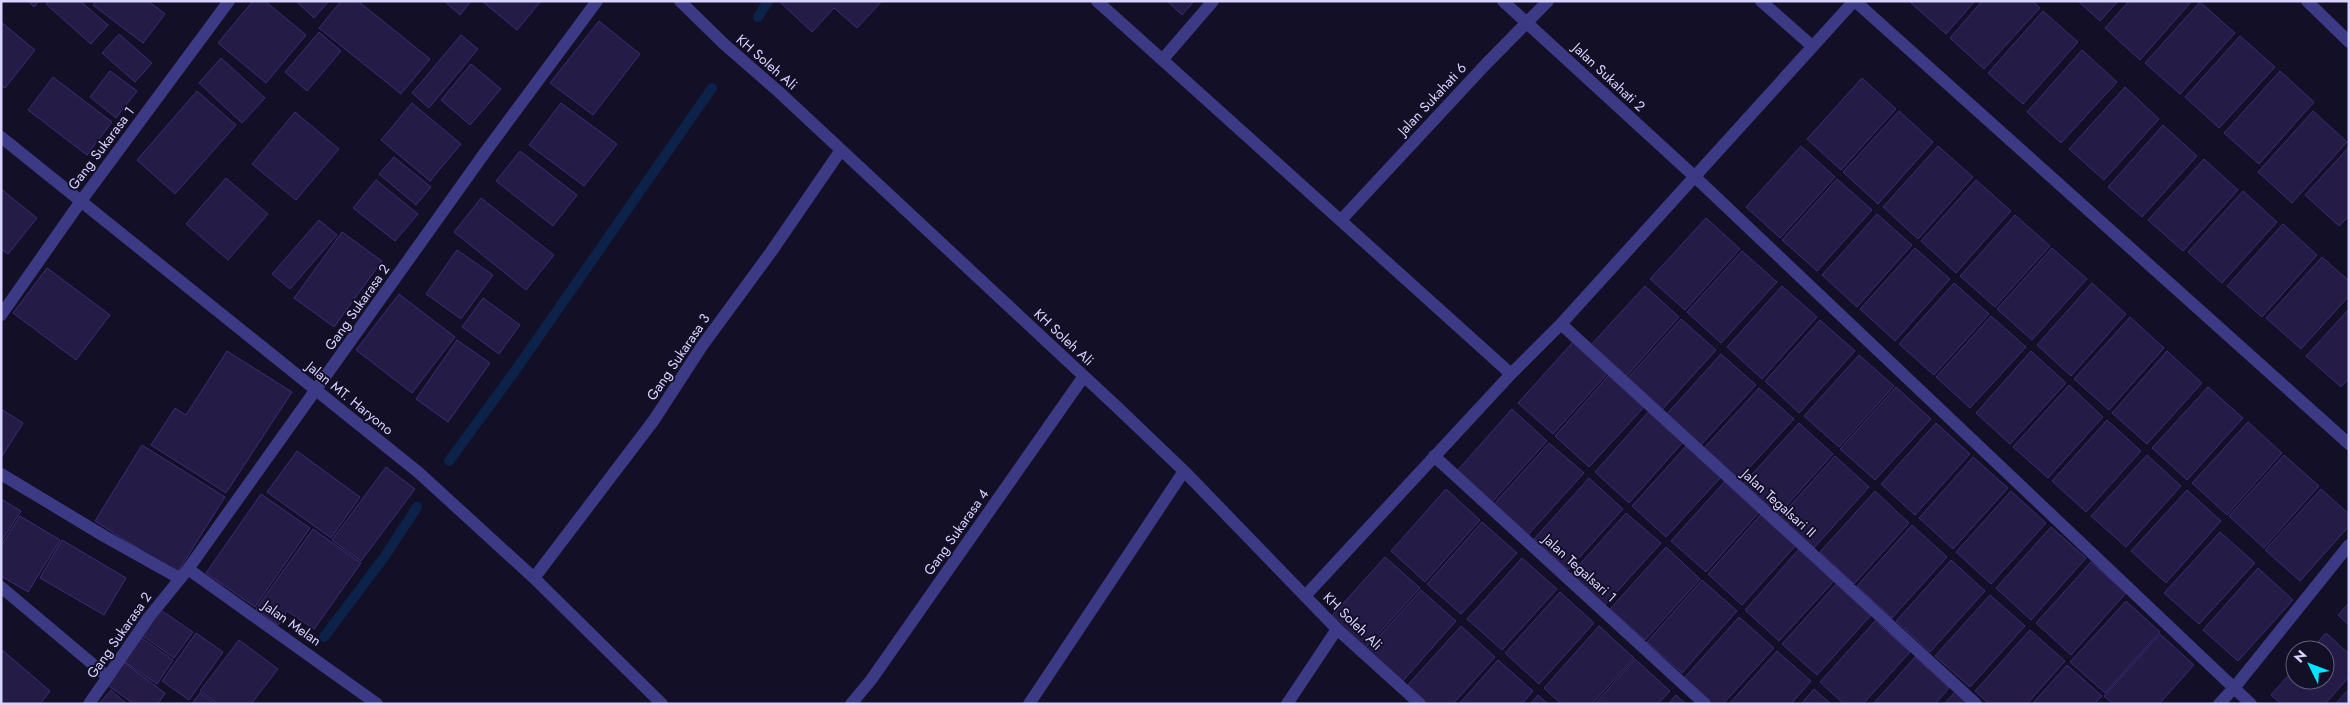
<svg xmlns="http://www.w3.org/2000/svg" width="2350" height="705" font-family="Jost,sans-serif">
	<rect width="100%" height="100%" fill="#130f26"/>
	<g fill="none" stroke-linecap="round" stroke-linejoin="round">
		<path stroke="#0c2248" stroke-width="10" d="M758,17L768,1
			M449,461L515,371L712,88
			M324,637L385,556L417,507"/>
	</g>
	<path fill="#241b47" stroke="#3b2d73" d="M28,1H39L34,7Z
		M49,1H80L108,25L91,44L46,4Z
		M96,1H148L165,14L143,43L93,5Z
		M253,1H265L306,35L266,83L218,43Z
		M296,1H329L314,18Z
		M341,1H358L430,59L401,94L319,28Z
		M444,1H471L460,15Z
		M482,1H541L517,30Z
		M782,1H882L857,28L834,8L812,32L781,3Z
		M1167,1H1194L1182,15Z
		M1913,1H1975L1946,34L1911,3Z
		M1982,1H2032L2040,8L1984,69L1950,38Z
		M2078,1H2118L2100,21Z
		M2129,1H2192L2140,60L2105,28Z
		M2200,2L2235,33L2180,94L2145,63Z
		M2043,11L2078,42L2023,104L1988,73Z
		M599,21L640,54L593,115L550,83Z
		M1,22L35,50L5,88L1,85Z
		M319,32L341,51L307,91L285,72Z
		M119,34L152,63L135,82L102,53Z
		M461,35L478,49L429,108L412,93Z
		M2240,36L2275,67L2219,128L2185,97Z
		M2082,50L2117,82L2061,143L2027,112Z
		M221,58L265,98L242,123L199,83Z
		M471,64L501,89L470,125L441,100Z
		M110,71L137,91L116,118L90,97Z
		M2280,71L2314,102L2259,164L2224,133Z
		M53,77L112,122L87,155L28,110Z
		M1862,78L1896,109L1841,170L1807,139Z
		M2125,87L2159,119L2104,180L2069,149Z
		M197,91L236,125L175,194L137,160Z
		M412,103L461,144L430,181L381,140Z
		M561,103L617,144L584,186L529,145Z
		M1899,111L1933,142L1878,204L1843,172Z
		M2313,111L2347,142L2292,203L2258,172Z
		M295,112L339,149L296,200L252,164Z
		M2163,125L2197,156L2142,217L2108,187Z
		M1801,146L1835,177L1780,238L1746,207Z
		M1938,146L1973,177L1918,239L1883,207Z
		M2349,147V216L2339,226L2305,195Z
		M520,151L577,195L553,226L496,181Z
		M394,157L431,187L416,205L379,174Z
		M2204,159L2238,190L2183,251L2148,220Z
		M226,178L268,214L228,260L186,224Z
		M1837,179L1872,210L1817,271L1782,240Z
		M376,180L418,214L395,241L353,208Z
		M1976,180L2011,211L1956,273L1921,241Z
		M1,189L37,218L8,254L1,249Z
		M2243,191L2277,222L2222,283L2188,252Z
		M481,198L554,255L526,290L454,232Z
		M1877,214L1912,245L1857,307L1822,275Z
		M2015,215L2050,246L1995,307L1960,276Z
		M1706,218L1740,249L1685,310L1650,279Z
		M319,220L337,235L290,289L272,274Z
		M2283,224L2317,255L2262,317L2227,286Z
		M342,232L382,261L334,327L294,298Z
		M1915,248L1950,279L1895,341L1860,309Z
		M2052,248L2087,279L2032,340L1997,309Z
		M457,250L493,275L461,319L426,294Z
		M1742,251L1777,282L1721,343L1687,312Z
		M2322,257L2349,281V296L2301,349L2266,318Z
		M47,268L110,315L76,360L13,313Z
		M1954,283L1989,314L1934,375L1899,344Z
		M2092,283L2126,314L2071,376L2037,345Z
		M1645,286L1679,317L1624,379L1589,347Z
		M1782,286L1817,317L1762,379L1727,347Z
		M399,294L455,337L412,393L356,350Z
		M483,298L520,325L499,354L462,327Z
		M2349,309V378L2341,387L2306,356Z
		M1991,316L2026,347L1970,408L1936,377Z
		M2130,317L2164,348L2109,410L2074,379Z
		M1681,319L1716,350L1661,411L1626,380Z
		M1820,320L1855,351L1799,413L1765,381Z
		M457,340L490,363L448,422L416,399Z
		M1573,342L1608,373L1553,434L1518,403Z
		M227,351L292,392L226,493L151,445L175,408L186,415Z
		M2031,351L2066,383L2010,444L1976,413Z
		M2167,351L2202,383L2147,444L2112,413Z
		M1721,354L1756,385L1700,446L1666,415Z
		M1859,355L1894,386L1839,447L1804,416Z
		M1610,374L1645,406L1589,467L1555,436Z
		M2069,385L2103,417L2048,478L2013,447Z
		M1896,387L1931,419L1875,480L1840,449Z
		M2208,387L2243,418L2187,480L2152,448Z
		M1759,388L1794,419L1738,480L1703,449Z
		M1,409L23,423L1,458Z
		M1512,409L1547,441L1492,502L1457,471Z
		M1650,410L1684,441L1629,503L1595,472Z
		M2107,420L2141,451L2086,512L2052,481Z
		M2248,422L2282,453L2227,515L2192,483Z
		M1799,423L1833,454L1778,515L1743,484Z
		M1936,423L1970,454L1915,515L1881,484Z
		M1549,443L1584,473L1528,535L1494,504Z
		M142,445L225,497L177,573L95,521Z
		M1687,445L1722,476L1666,537L1632,506Z
		M297,451L360,497L331,538L267,492Z
		M2147,455L2181,486L2126,547L2091,516Z
		M2284,455L2319,486L2264,548L2229,516Z
		M1835,456L1869,487L1814,548L1780,517Z
		M1973,457L2008,488L1953,549L1919,518Z
		M386,467L415,489L361,561L332,540Z
		M1589,478L1623,509L1568,570L1534,539Z
		M1727,479L1761,510L1706,572L1671,541Z
		M1446,489L1480,520L1425,582L1391,551Z
		M2321,489L2349,514V526L2300,581L2265,550Z
		M2187,490L2221,521L2166,583L2131,551Z
		M1875,491L1909,523L1854,584L1820,552Z
		M2011,491L2046,523L1991,584L1956,552Z
		M261,494L310,528L255,607L206,573Z
		M1,499L21,511L1,542Z
		M1763,512L1798,543L1742,605L1708,574Z
		M1626,513L1661,543L1605,605L1571,574Z
		M20,516L60,540L28,592L1,576V546Z
		M1482,522L1517,553L1461,614L1427,584Z
		M1912,525L1947,557L1892,618L1857,586Z
		M2051,527L2086,558L2031,620L1996,588Z
		M313,529L361,563L314,629L287,611L278,625L256,609Z
		M2220,532L2255,563L2199,624L2164,593Z
		M62,540L126,578L104,615L40,578Z
		M1666,547L1700,579L1645,640L1610,609Z
		M1800,548L1835,580L1779,641L1745,610Z
		M1385,557L1420,588L1364,650L1329,619Z
		M1522,558L1557,589L1502,650L1467,619Z
		M1951,560L1985,591L1930,652L1896,621Z
		M2091,562L2126,593L2071,655L2036,623Z
		M2258,568L2293,600L2238,661L2203,630Z
		M1702,580L1737,611L1682,673L1647,642Z
		M1838,582L1872,614L1817,675L1782,644Z
		M1421,590L1456,621L1401,683L1366,651Z
		M1560,592L1594,623L1539,684L1505,653Z
		M1990,595L2025,626L1970,687L1935,656Z
		M2126,601L2160,632L2105,693L2070,662Z
		M2349,603V625L2338,615Z
		M158,608L193,632L174,658L140,634Z
		M1739,617L1774,648L1723,704H1712L1684,678Z
		M1875,621L1910,652L1863,704H1844L1820,682Z
		M1461,626L1495,657L1453,704H1425L1406,687Z
		M1599,626L1634,658L1592,704H1561L1544,688Z
		M2030,630L2065,661L2027,704H1989L1975,691Z
		M196,633L223,652L189,700L162,681Z
		M2326,633L2349,654V677L2325,704H2281L2271,695L2295,668V680H2325V650H2311Z
		M2160,634L2194,665L2159,704H2113L2104,696Z
		M139,636L173,660L157,684L122,660Z
		M239,640L278,669L251,704H218L200,691Z
		M1,649L50,691L40,704H1Z
		M1777,651L1811,681L1791,704H1729Z
		M1915,657L1949,688L1935,704H1873Z
		M1635,659L1670,691L1658,704H1595Z
		M1498,660L1533,691L1522,704H1459Z
		M122,661L165,693L158,704H134L106,684Z
		M2067,665L2102,696L2094,704H2032Z
		M1814,689L1831,704H1801Z
		M2349,689V704H2335Z
		M111,690L127,704H99Z
		M1955,692L1968,704H1944Z
		M200,693L215,704H192Z
		M1538,695L1548,704H1530Z
		M1676,695L1686,704H1668Z"/>
	<g fill="none" stroke-linecap="round" stroke-linejoin="round">
		<path stroke="#3d3a85" stroke-width="12" d="M680,1L724,44L779,92L1117,407L1184,471L1337,629L1420,704
			M1097,1L1511,374
			M1503,1L1694,176L2251,704
			M1761,1L1812,46
			M1855,1L2349,444
			M2307,1L2349,42
			M1163,59L1213,1
			M1,137L418,472L534,578L662,704
			M1341,220L1486,64L1548,1
			M1,315L81,201L229,1
			M1561,324L1976,704
			M1434,456L1705,704
			M1,474L104,536L179,578
			M188,569L377,704
			M534,578L654,420L702,346L771,252L841,150
			M1,587L108,677
			M1306,595L1511,374L1561,324L1854,1
			M89,704L149,617L188,569L486,151L597,1
			M851,704L871,680L1084,376
			M1029,704L1184,471
			M1287,704L1337,629
			M2219,704L2234,688L2349,545"/>
	</g>
	<g text-anchor="middle" stroke-width="4" stroke-linejoin="round" paint-order="stroke">
		<g font-size="14" fill="#d9d4ff" stroke="#130f26">
			<text transform="translate(767 62) rotate(41)" y="5">KH Soleh Ali</text>
			<text transform="translate(1609 77) rotate(43)" y="5">Jalan Sukahati 2</text>
			<text transform="translate(1432 99) rotate(-47)" y="5">Jalan Sukahati 6</text>
			<text transform="translate(101 148) rotate(-53)" y="5">Gang Sukarasa 1</text>
			<text transform="translate(357 307) rotate(-55)" y="5">Gang Sukarasa 2</text>
			<text transform="translate(1064 337) rotate(43)" y="5">KH Soleh Ali</text>
			<text transform="translate(678 357) rotate(-56)" y="5">Gang Sukarasa 3</text>
			<text transform="translate(350 398) rotate(39)" y="5">Jalan MT. Haryono</text>
			<text transform="translate(1779 503) rotate(42)" y="5">Jalan Tegalsari II</text>
			<text transform="translate(956 532) rotate(-55)" y="5">Gang Sukarasa 4</text>
			<text transform="translate(1580 568) rotate(42)" y="5">Jalan Tegalsari 1</text>
			<text transform="translate(1353 621) rotate(44)" y="5">KH Soleh Ali</text>
			<text transform="translate(292 623) rotate(35)" y="5">Jalan Melan</text>
			<text transform="translate(119 635) rotate(-55)" y="5">Gang Sukarasa 2</text>
		</g>
	</g>
	<rect width="2350" height="705" fill="none" stroke="#d9d4ff" stroke-width="5"/>
	<g transform="translate(2310 665) rotate(312)"><circle r="24" fill="#130f26" stroke="#625e7d"/>
	<path d="M0-4L9 19L0 12L-9 19Z" fill="#00e5ff"/>
	<text y="-8" font-size="14" font-weight="bold" text-anchor="middle" fill="#d9d4ff">N</text>
	</g>
</svg>
